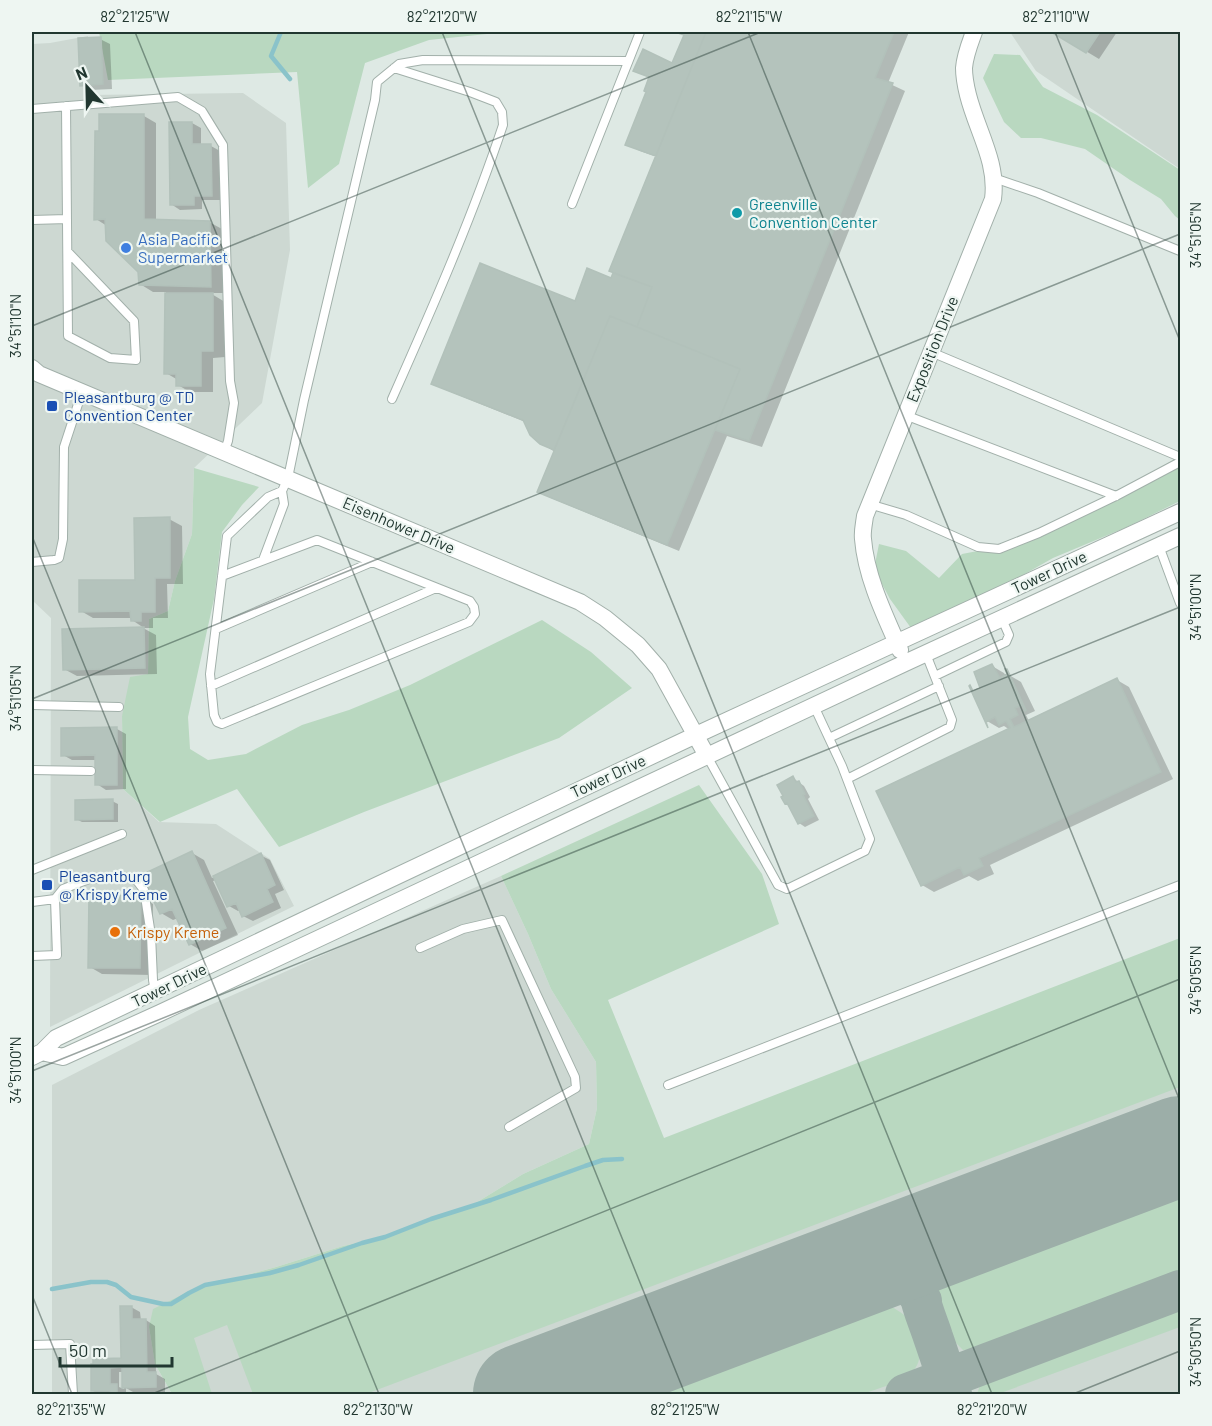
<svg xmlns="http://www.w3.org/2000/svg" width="1212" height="1426" font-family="Barlow,sans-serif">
	<rect width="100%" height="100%" fill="#dee9e4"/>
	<path fill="#cdd8d2" d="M1010,32H1180V169L1036,71Z
		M88,36L90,95L243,93L286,123L290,250L262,403L194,468L192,534L175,581L168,611L149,619L148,675L122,716L123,789L159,822L216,824L270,859L294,906L50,1027L51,618L32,600V44L50,43Z
		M501,876L528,934L551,989L596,1062L597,1108L589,1144L523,1174L474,1204L394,1235L343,1246L276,1267L192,1290L149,1327L155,1364L172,1394H52V1085L199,1010Z
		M1180,948V1394H211L186,1325Z"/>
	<path fill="#b9d8c0" d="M99,32H506L429,40L365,63L339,164L308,188L297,72L108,80Z
		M994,54L1020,55L1043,87L1097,115L1180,170V220L1175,216L1161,199L1130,180L1085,149L1041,138H1021L1004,122L983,78Z
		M1180,456V501L1127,527L1053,558L1002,587L911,628L890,599L874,569L879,544L906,551L939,578L962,554L1004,546L1079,514Z
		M194,468L259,487L242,505L222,532L214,599L188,717L190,749L208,760L246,754L302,725L349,710L410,685L542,620L591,652L632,688L559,738L364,812L279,847L237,789L160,822L123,789L122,716L130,677L148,674L149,619L168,611L175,581L192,534Z
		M699,785L762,874L779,924L608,1000L664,1138L1180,938V1087L366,1394H253L227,1325L194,1338L212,1394H172L155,1364L149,1327L153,1309L192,1290L276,1267L343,1246L394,1235L474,1204L523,1174L589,1144L597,1108L596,1062L551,989L528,934L501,876Z
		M1180,1197V1275L988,1348L963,1350L946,1333L939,1312V1288Z
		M891,1306C898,1311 909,1317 914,1324C922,1336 924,1363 911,1373C897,1384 879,1388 863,1394H659Z
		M1180,1309V1327L998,1394H977L980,1385Z"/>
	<path fill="#0003" fill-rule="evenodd" d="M678,32H909L888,83L905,91L762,447L727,436L679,551L551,498L539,491L555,452L541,443L525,422L446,390L433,383L576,303L611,280L615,273L657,157L640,151L627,144L648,91L650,78L635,70L673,64L685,36Z
		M1054,32H1117L1099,59Z
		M100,39L110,44L112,89L91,90L82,85Z
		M144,116L156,123V221L209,222L222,229L223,293H210L225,302V357L213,358V392H190L178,385V380L166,373V292H153L140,284V271L107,226L96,219Z
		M192,123L201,128V146H211L220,151V200H202V209L180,210L171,204Z
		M169,519L182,526L183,584H167L168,618H153V628H144L132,620V618H93L81,611L136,581Z
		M143,628L156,635L157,674L77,676L64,669Z
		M992,666L1004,673L1006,676L1009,675L1021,682L1035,711L1026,715L1029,721L1117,680L1129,687L1173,779L990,865L994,874L978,881L969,876L934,892L922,885L1010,730L1004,726L999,728L987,721L982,689Z
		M117,729L126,734V789L106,790L97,784V760H72L63,755Z
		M793,778L804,786L810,797L808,799L819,820L805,827L799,823L790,806L786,803L783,798Z
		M112,801L118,804V822H82L76,819Z
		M192,853L204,860L212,878L260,855L270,860L284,890L275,894L281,908L253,921L243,916L241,910L238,911L229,906L216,880L213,881L238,935L202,951L190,944L178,918L173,920L161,913Z
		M141,897L153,904L152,975L102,974L90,967Z
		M131,1307L140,1312L141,1321L146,1320L155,1326L156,1374L165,1379V1392H133L126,1388V1394H99L93,1391L92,1365L123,1360ZM119,1372H124V1389L119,1387Z"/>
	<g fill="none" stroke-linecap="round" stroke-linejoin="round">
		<path stroke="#8ac3ca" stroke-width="4.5" d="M281,32L271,56L290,79
			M52,1289L91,1282H107L116,1285L131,1297L163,1304H171L189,1293L205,1285L270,1273L299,1265L362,1243L385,1237L431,1219L491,1200L585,1166L603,1160L622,1159"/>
		<path stroke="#9caea8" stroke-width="40" d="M950,1233C938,1240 925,1248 920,1261C911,1286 926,1315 933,1337C940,1357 946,1376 952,1394
			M859,1267C892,1264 905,1274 922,1301
			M905,1394L1180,1290"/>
		<path stroke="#9caea8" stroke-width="100" d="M523,1394L1180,1146"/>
	</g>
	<path fill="#b4c3bc" stroke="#b2c1ba" stroke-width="1.5" d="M675,32H706L656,156L625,145L646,92L644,91L649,77L633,71L643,49L672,63L684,35Z
		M706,32H894L875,78L893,83L749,441L715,430L740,369L637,327L652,287L609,271Z
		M1051,32H1100L1086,53Z
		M101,37L103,84L80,86L78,38Z
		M99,114H144V219L210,221L211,287L139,285L138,272L106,241L105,219L94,220L95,131H99Z
		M169,122H192V144H211L212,196H194V205H170Z
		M480,263L575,301L587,268L611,278L613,273L652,287L637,327L610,316L554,450L540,444L530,435L523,420L431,384Z
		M165,293H213V351H201V386H176V374H164Z
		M610,316L740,369L667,545L537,492Z
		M170,517V578H155V612H141V621H131L130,611L79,612V580H135L134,518Z
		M144,627L145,668L63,670L62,629Z
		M992,664L1000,678L1007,674L1005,669H1007L1026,710L1025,711L1022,705L1015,708L1018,715L1010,719L1014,727L1117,678L1161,772L979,858L983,866L964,875L960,867L921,886L876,791L1010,728L1006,721L999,725L995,717L986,722L988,728L969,686L970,685L973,691L980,688L974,672Z
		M117,727V785H95V755L61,756V728Z
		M793,776L796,782L799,781L805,794L803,795L814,816L798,824L787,803L785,804L781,797L783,796L777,785Z
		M113,799V819L75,820V800Z
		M192,851L226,928L189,945L172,909L160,914L141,875Z
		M261,853L275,885L267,889L273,902L242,917L236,903L227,907L213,876Z
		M89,895L141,896L140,968H88Z
		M120,1306H132V1319H146L147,1372H156V1387L122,1388V1367L110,1368V1384H117V1394H110V1391H91V1364H93V1359L121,1358Z"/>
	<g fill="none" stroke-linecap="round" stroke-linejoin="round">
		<defs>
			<path id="lane" d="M66,106L68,336L110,358L136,360L134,321L68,252
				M32,109L178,97L202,111L223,145L230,381L234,403L228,441L224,452
				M994,178L1038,193L1180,251
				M572,204L640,32
				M32,220L67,219
				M931,352L1180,457
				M392,399C432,309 472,218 503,125L502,112L496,102L470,92L394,68
				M905,415L1116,496
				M869,504L906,515L978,547L999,549L1039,533L1116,496L1180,462
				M1159,546L1180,603
				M263,560L284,504L282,491
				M32,562L54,560L59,558L63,539L64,447L82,392
				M222,576L317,540L470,601L474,607L475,614L469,622L222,724L217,722L214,715L210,674L227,536L268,497L282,491L288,478L304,400L375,100L377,82L399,64L423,60L628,61
				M216,629L372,562
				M935,676L1006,642L1009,635L1002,619
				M211,686L436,588
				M32,705L119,707
				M829,738L939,686
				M707,756L778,885L787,889L865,851L870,839L842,766L814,706
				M32,770L91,771
				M847,779L950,727L952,720L926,654
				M32,870L122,834
				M32,902L55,899
				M420,948L463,929L502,920L575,1077L576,1088L509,1127
				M32,956L57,955L55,899L63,889L89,879L134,877L144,890L151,935L153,980L155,992
				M668,1085L1180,885
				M32,1345L70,1344L73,1394"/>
			<path id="street" d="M32,368L39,374L580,602L605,618L638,645L659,669L707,756
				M900,650C885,616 866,577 863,539C862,532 864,524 865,516L993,199C998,162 977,131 968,95C966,87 964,77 964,68C965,55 970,43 974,32
				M42,1052L63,1057L160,1013L905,663L1180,536
				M32,1057L42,1052L56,1038L363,892L696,735L1180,512"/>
		</defs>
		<use href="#lane" stroke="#a2b0aa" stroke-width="10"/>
		<use href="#street" stroke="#a2b0aa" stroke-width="18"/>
		<use href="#lane" stroke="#fff" stroke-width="8"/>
		<use href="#street" stroke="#fff" stroke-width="16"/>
	</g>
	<path fill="none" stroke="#213730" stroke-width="1.5" stroke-opacity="0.45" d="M135,32L685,1394M442,32L992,1394M748,32L1180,1101M1055,32L1180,341M32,326L761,32M32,536L379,1394M32,699L1180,234M32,1071L1180,607M32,1295L72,1394M152,1394L1180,979M1073,1394L1180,1351"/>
	<circle fill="#0f9aa8" stroke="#eef6f2" stroke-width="2" cx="737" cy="213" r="6"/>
	<circle fill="#3f7fe0" stroke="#eef6f2" stroke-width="2" cx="126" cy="248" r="6"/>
	<g fill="#1a4fb4" stroke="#eef6f2" stroke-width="2">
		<rect x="46" y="400" width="12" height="12" rx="3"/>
		<rect x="41" y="879" width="12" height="12" rx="3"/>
	</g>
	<circle fill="#e8710a" stroke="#eef6f2" stroke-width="2" cx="115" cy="932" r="6"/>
	<g text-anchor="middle" stroke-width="4.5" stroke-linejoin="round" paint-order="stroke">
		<g font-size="16" fill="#0d838f" stroke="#eef6f2" text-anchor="start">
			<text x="749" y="210">Greenville<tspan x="749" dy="18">Convention Center</tspan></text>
		</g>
		<g font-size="16" fill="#366cbe" stroke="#eef6f2" text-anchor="start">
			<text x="138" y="245">Asia Pacific<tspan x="138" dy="18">Supermarket</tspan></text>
		</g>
		<g font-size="16" fill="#213730" stroke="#eef6f2">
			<text transform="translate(932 349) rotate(-68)" y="6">Exposition Drive</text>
			<text transform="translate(399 525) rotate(23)" y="6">Eisenhower Drive</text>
			<text transform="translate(1049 572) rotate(-25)" y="6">Tower Drive</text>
			<text transform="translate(608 776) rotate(-25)" y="6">Tower Drive</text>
			<text transform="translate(169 985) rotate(-26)" y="6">Tower Drive</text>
		</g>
		<g font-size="16" fill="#164399" stroke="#eef6f2" text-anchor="start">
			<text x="64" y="403">Pleasantburg @ TD<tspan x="64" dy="18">Convention Center</tspan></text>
			<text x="59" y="882">Pleasantburg<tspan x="59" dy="18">@ Krispy Kreme</tspan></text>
		</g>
		<g font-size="16" fill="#c56008" stroke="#eef6f2" text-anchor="start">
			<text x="127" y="938">Krispy Kreme</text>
		</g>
	</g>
	<rect width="1212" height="1426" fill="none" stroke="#eef6f2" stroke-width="66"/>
	<g transform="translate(87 87) rotate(338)" stroke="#eef6f2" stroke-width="4.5" paint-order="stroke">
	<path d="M0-4.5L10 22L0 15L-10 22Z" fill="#213730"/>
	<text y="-9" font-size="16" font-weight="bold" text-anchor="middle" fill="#213730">N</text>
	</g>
	<path d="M60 1357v9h112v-9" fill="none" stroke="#213730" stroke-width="3"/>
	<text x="69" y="1357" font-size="18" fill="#213730" stroke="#eef6f2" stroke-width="4.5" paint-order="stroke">50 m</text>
	<rect x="33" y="33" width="1146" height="1360" fill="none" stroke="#213730" stroke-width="2"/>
	<g font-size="15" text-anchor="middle" fill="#213730">
		<text x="135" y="22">82°21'25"W</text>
		<text x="442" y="22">82°21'20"W</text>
		<text x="749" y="22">82°21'15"W</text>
		<text x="1056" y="22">82°21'10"W</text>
		<text transform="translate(1196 235) rotate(-90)" y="5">34°51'05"N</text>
		<text transform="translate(16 326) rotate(-90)" y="5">34°51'10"N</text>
		<text transform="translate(1196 607) rotate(-90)" y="5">34°51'00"N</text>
		<text transform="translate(16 698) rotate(-90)" y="5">34°51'05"N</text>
		<text transform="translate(1196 980) rotate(-90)" y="5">34°50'55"N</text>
		<text transform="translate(16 1070) rotate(-90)" y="5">34°51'00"N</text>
		<text transform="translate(1196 1352) rotate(-90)" y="5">34°50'50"N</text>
		<text x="71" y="1415">82°21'35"W</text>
		<text x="378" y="1415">82°21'30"W</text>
		<text x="685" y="1415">82°21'25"W</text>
		<text x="992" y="1415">82°21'20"W</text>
	</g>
</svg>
